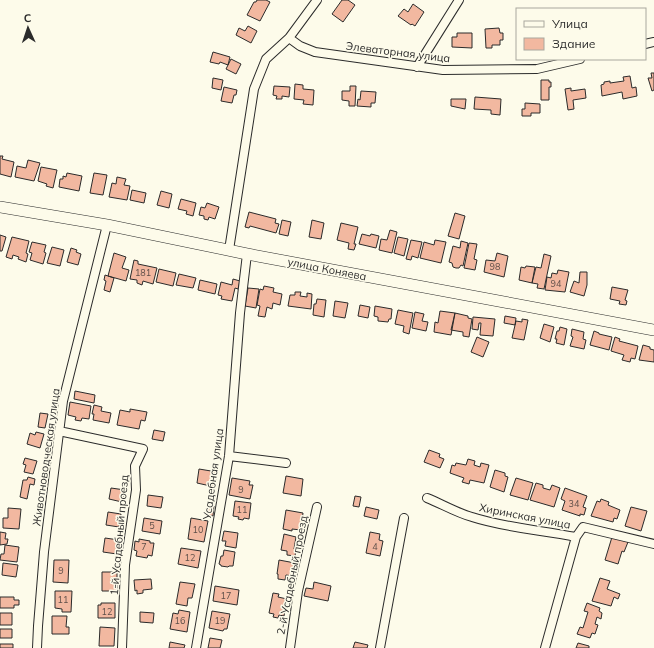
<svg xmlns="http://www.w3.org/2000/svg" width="654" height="648" font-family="Mulish,sans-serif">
	<rect width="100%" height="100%" fill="#fdfbea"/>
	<path fill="#f2b8a0" stroke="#2b2b2b" d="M257,0H266L270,2L260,21L247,15L254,2H256Z
		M342,0H348L355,5L343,22L332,14Z
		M413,4L424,12L415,26L412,24L411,25L398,16L404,9L408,12Z
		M248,26L257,31L251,43L236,35L239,28L245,31Z
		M499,28L500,33H503V40H500V45H492V48H486L485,29Z
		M457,33H472V48L452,47V37H457Z
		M213,52L230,57L228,65L220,62L219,64L210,62Z
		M231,59L241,64L236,74L226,69Z
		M651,73H654V90L652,91L648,78H652Z
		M630,76L632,88L636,87L637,96L623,99L622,92L602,96L601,85L604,84V82L610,81V83L624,81L623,77Z
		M213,78L223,80L221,90L212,88Z
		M541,80H549V82H551V87H549V100H541Z
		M295,84L303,85V89L314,90L313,105L303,104L304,100L294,99Z
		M274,86L290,87L289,97L282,96V99H276L277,96L273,95Z
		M350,86H356L355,106H349V101L342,100V91H350Z
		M224,87L237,90L236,95H234L232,103L221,101Z
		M571,88V91L585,89L586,98L573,100L574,109L568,110L565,89Z
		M361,91L376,92L375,103H371V107L357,106L358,99L360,100Z
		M475,97L501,99L500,115L491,114V110L474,109Z
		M451,99H466L465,109L451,106Z
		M525,103L540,104V113H531V116H522V109H525Z
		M0,156H3L2,159L14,162L11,177L0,174Z
		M28,160L40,163L34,181L15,177L17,166L26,168Z
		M41,167L57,170L53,188L46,186L47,184L38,181Z
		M67,173L82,176L79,191L59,187L60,179H63V176L66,177Z
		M94,173L107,175L103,195L90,193Z
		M117,177L126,179L124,185L130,186L127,200L109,197L112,183L116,184Z
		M132,190L146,193L144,203L130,200Z
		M161,191L172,194L169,208L157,205Z
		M181,199L196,203L193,216L186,214L187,211L178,209Z
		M207,203L219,207L215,219L209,217L208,220L204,219V216L199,215L201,207L205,208Z
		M249,212L276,219L275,223L279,224L276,233L250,226L249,228L245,227Z
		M455,213L465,216L459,239L448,236Z
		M282,220L291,222L288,236L279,234Z
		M312,220L324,223L321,239L309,237Z
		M341,223L358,227L354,244H356L354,250L348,249L349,243L337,240Z
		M390,230L397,232L392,253L379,250L381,239L387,240Z
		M362,234L370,236L371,234L379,236L376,248L359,244Z
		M0,235L6,237L2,251H0Z
		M12,237L29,241L26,253L28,254L26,262L18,259L19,257L13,255L12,259L6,257Z
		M398,237L408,239L404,256L394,253Z
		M411,240L422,242L418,258L412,256L411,260L406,259Z
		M435,240L446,242L441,263L420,258L424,242L434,245Z
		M461,241L468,243L463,266L461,265L459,268H456L453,267L452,263L449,262L453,246L460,248Z
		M32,242L46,245L44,252L46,253L43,264L30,260L32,253L29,252Z
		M469,243L477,244L474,259L477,260L475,270L464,268Z
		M52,247L64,250L60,266L47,263Z
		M71,248L77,250L76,252L81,254L78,265L67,262Z
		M114,253L126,257L122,268L129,270L126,281L108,276Z
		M497,253L508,256L504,277L484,272L486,260L495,261Z
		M544,254L551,256L544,289L537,288L538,284L532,283L536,267L541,268Z
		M134,260L138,261V264L157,268L153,284L143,281L142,285L137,283V280L130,279Z
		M526,266L535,267L532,283L519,280L521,267L525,268Z
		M159,269L176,273L173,286L156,282Z
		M558,270L569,272L565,292L545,290L547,277L551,278L552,273L557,274Z
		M580,272H587V285L584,296L570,292L574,281L579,283Z
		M179,274L196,278L193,288L176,285Z
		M105,275L114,278L110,292L104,290L106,281L104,280Z
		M233,279L240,281L238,289L235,288L232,301L221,299L222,296L218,295L221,282L232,285Z
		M200,280L217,284L215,294L198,290Z
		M264,286L274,288L273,292L282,294L280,305L273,303L272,309L267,307L265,317L258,316L260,306L257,305L260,289L263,290Z
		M612,287L628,290L625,300L627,301L626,305L619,304L620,301L610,299Z
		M248,288L259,289L256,308L245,306Z
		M295,292H301L300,296L307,297V293L312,294L311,309L288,306L290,295H295Z
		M317,299L326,300L324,317L313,315L314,304H316Z
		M335,301L348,303L345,318L333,316Z
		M360,305L370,307L368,318L358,316Z
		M375,306L392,309L391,319H389L388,322L378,321V317L374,316Z
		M398,310L413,313L409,334L403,332L404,326L395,324Z
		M440,311L455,313L451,335L434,332L435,322L438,323Z
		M415,312L424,314L422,321L428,322L426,331L412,328Z
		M455,313L468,316V318L472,319L469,337L463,336V332L451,330Z
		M505,316L516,318L515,325L504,323Z
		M473,317L495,319L493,336L480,335L481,323H479L478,330L472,329Z
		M522,319L528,320L524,340L512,338L516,321L522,322Z
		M544,324L554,327L550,342L540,338Z
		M560,327L567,329L564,345L556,343L557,339H555L557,331H559Z
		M572,329L584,332L583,339L586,340L584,349L570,346L573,337L571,336Z
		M594,331L599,333V334L612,337L609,350L590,345Z
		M477,337L489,342L483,357L471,352Z
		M615,337L620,339L619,341L638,346L635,359L631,358L630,362L622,360L624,355L611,351Z
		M643,345L650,347V349L654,350V362L639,360Z
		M75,391L95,395L94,403L74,399Z
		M70,402L91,406L89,419L82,418L81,421L75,420L76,417L68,415Z
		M94,405L102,407L101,411L111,413L109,423L93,420L94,414H92Z
		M130,409L147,412L145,421L141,420L139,429L117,425L120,410L130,412Z
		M40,413L48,414L45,428L38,427Z
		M154,430L165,432L163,441L152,439Z
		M36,432L44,434L40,448L27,444L30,433L35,435Z
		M429,450L440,454L439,457L444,459L440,468L424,462Z
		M25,458L37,461L33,474L24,472L26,465L23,464Z
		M468,459L475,461L474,465L480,467L481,463L489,465L484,483L470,480L469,484L462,482L464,478L450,473L452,465L455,466L456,463L466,465Z
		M199,469L217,472L215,487L197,483Z
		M495,470L505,473V476L508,477L504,492L490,487Z
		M286,476L303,479L301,496L283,493Z
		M28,477L35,479L34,485L30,484L27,499L20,497L23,480H27Z
		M232,478L250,481L249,485H253L250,499L229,495Z
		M516,478L533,483L528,500L510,495Z
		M536,483L543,485V488L550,490L552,485L560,488L554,507L530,500Z
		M111,488L125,490L122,502L109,499Z
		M565,488L587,496L583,507L586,508L584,515L580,514V516L562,510L565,501L561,499Z
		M148,495L163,497L161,508L147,506Z
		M355,496L361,497L359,507L353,506Z
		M601,499L609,502L608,505L620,510L617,519L614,518L613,522L591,516L597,501L600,502Z
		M235,501L251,503L249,519L244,518L243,520L238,519L239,517L233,516Z
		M207,505L214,506L213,516L205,515Z
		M366,507L379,510L377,519L364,516Z
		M631,507L647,511L641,531L625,526Z
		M8,508L21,509L19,529L3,528V518H8Z
		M286,510L303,513L301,530L292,529V531L283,529Z
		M108,512L121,514L119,527L106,525Z
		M144,518L162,521L160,534L142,531Z
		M191,518L208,521L204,542L188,539Z
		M224,531L238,533L236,548L225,546L226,541H222Z
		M0,532L6,533L5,539H8L7,544L0,545Z
		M370,532L380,534L379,540L383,541L380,556L366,553Z
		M284,534L296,537L294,549H296L295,556L287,555V551L281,550Z
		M612,537L628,542L624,552L622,551L618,564L605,560Z
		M105,538L119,540L117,554L103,552Z
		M139,539L150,541V543H154L152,556L148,555L147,558L136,556L137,551L134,550L135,541L139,542Z
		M5,545L19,547L17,562L0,560L1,554H4Z
		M181,548L201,551L198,568L178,564Z
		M224,550L235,552L233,566H229L228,567L221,566V565L219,564L221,556H223Z
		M54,560H69L68,583L53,582Z
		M279,560L295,563L293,576L286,575L285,580L278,579V574H277Z
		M3,563L18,565L16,577L2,575Z
		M102,572H117V591H102Z
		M600,578L610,581L607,589L620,594L618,599L614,597L611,606L592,601Z
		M151,579L152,589L143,590V593L137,594V590L135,591L134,580Z
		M180,582L195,584L192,598H188L187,606L176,604Z
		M314,582L331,586L328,601L304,596L306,588L313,589Z
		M215,586L239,590L237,605L213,601Z
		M55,591H72L71,612H62V609L55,608Z
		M273,593L279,594L278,597L287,599L284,616L279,615L278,618L273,617L274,614L269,613Z
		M0,597H14V600H19V605H14V608H0Z
		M101,603H115V618H98V605H101Z
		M587,603L600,608L599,611L602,613L601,619L597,617L595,624L598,625L595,634L592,633L590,638L577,634L580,627L583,628L588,612L584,611Z
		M179,610L190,612L187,632L170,629L173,613L178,614Z
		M212,611L230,614L227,629H224L223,631L209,628Z
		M140,612L154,613L153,623L140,622Z
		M0,613H12V625H0Z
		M52,616H67L66,627H69V634H52Z
		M100,627L115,628L114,646H99Z
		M0,629H12V638H0Z
		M210,638L222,640L220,648H208Z
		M170,642L185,645L184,648H169Z
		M355,642L368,645L367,648H353Z
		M578,643L589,646V648H576Z
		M0,644H13V648H0Z"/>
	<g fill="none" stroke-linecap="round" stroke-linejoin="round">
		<defs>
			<path id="street" d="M289,38L300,46L315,52L443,70L537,69L580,59
				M645,44L654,42
				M417,67L459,0
				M229,250L254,89L266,59L289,38L317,0
				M59,431L143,449L135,466L136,490L125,565L122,648
				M229,456L286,463
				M427,498C442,504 457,513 472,517C506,528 541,530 576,537L583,527L654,544
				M37,648L38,626L44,552L63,401L107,225
				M196,648L229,456L240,313L247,254
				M290,648L298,591L317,507
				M380,648L404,518
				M545,648L576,537"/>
			<path id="secondary" d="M0,207L107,225L247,254L654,330"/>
		</defs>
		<use href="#street" stroke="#2b2b2b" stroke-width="10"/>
		<use href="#secondary" stroke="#2b2b2b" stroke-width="12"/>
		<use href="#street" stroke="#fdfbea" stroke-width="8"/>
		<use href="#secondary" stroke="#fdfbea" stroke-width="11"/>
	</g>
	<g text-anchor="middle" stroke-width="3" stroke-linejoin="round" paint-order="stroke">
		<g font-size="9" fill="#5d4e48">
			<text x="495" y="270">98</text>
			<text x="143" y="276">181</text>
			<text x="556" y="287">94</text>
			<text x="241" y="493">9</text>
			<text x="574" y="507">34</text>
			<text x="242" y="513">11</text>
			<text x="152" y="529">5</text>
			<text x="198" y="533">10</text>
			<text x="144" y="550">7</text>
			<text x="375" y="550">4</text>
			<text x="190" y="561">12</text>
			<text x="61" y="574">9</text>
			<text x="226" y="599">17</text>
			<text x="63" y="603">11</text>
			<text x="107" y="615">12</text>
			<text x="180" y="624">16</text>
			<text x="220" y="624">19</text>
		</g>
		<g font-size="11" fill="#2b2b2b" stroke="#fdfbea">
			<text transform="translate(398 52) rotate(7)" y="4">Элеваторная улица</text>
			<text transform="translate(327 269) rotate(11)" y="4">улица Коняева</text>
			<text transform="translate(46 457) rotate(-82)" y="4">Животноводческая улица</text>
			<text transform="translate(213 474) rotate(-82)" y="4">Усадебная улица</text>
			<text transform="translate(525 516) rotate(11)" y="4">Хиринская улица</text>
			<text transform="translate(119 535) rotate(-85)" y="4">1-й Усадебный проезд</text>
			<text transform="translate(292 575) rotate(-79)" y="4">2-й Усадебный проезд</text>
		</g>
	</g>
	<rect x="516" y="8" width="130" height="52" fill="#fdfbea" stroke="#a9a89e"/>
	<rect x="524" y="21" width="20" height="6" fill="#fdfbea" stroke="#a9a89e"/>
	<text x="552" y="28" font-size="12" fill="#2b2b2b">Улица</text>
	<rect x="524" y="38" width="20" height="12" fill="#f2b8a0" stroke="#a9a89e"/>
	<text x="552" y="48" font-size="12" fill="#2b2b2b">Здание</text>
	<g transform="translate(28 28) rotate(357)" stroke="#fdfbea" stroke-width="3" paint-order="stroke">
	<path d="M0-3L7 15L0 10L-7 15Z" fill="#2b2b2b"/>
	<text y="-6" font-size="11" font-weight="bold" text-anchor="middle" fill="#2b2b2b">С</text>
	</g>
</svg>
